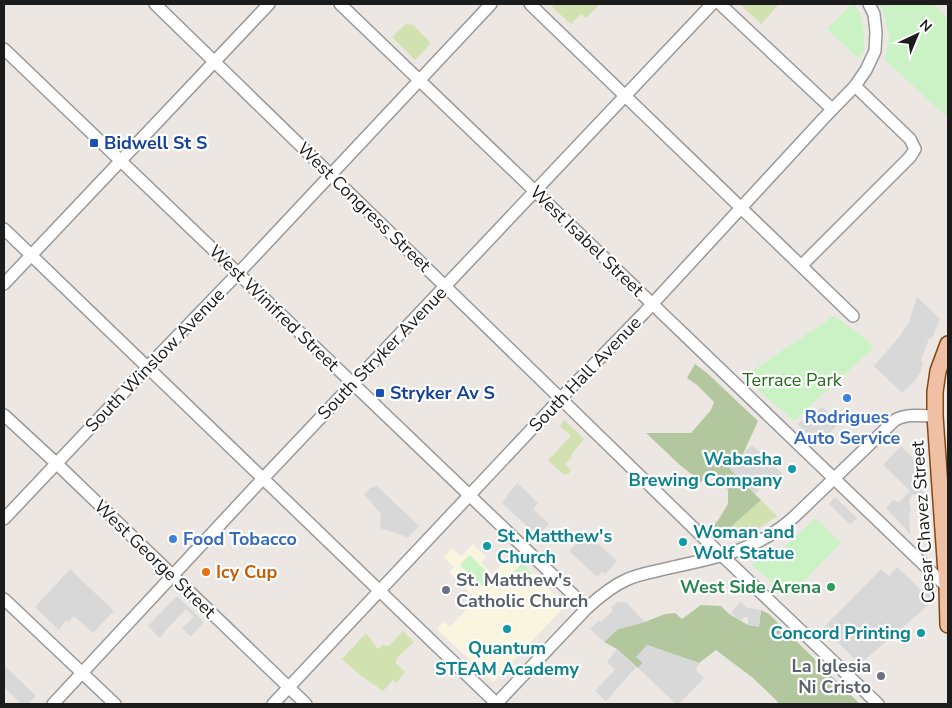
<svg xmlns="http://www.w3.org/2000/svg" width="952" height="708" font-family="'Nunito Sans',sans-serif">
	<rect width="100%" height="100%" fill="#ece7e3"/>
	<path fill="#faf5de" d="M473,544L486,557L481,563L492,574L510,556L520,565L522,563L566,605L493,682L438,630V628L443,622L450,627L476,599L449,572L454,567L444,557L452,548L461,557Z"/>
	<path fill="#d1e1af" d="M554,4H600L586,18L581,14L571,24L552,7Z
		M740,4H779L761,24Z
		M406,24L413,25L431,43L415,60L392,37Z
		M564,420L584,439L571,455L572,457L565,464L571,471L567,475L566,473L564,475L548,460L571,436L560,426Z
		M761,500L777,516C763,526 740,543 722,535Z
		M403,631L414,642L397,658L396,663L405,672L396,683L393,680L383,691L360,675L342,659L366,633L378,649L382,645L389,646Z"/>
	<path fill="#b2c79d" d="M695,364L707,373L758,421L743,454L730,469L761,500L722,535L713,526L719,519L728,504V490L713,473L701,482L680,465L646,433H691L711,410L714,402L697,385L687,378Z
		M701,605L721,606L729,614L748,625L759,626L761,610L769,614L860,704H779L776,700L753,678L716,650L699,663L647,645L643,663L638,668L617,649L604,642L618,629L645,622L665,614L675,613L682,619Z"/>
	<path fill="#caf2c5" d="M852,4H855L861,16L864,33V52L858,58L827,29Z
		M879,4H934L948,19V118L885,60L889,37L883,10Z
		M834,316L865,338L874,347L794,421L743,377Z
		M815,518L841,543L788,597L751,564L779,552Z
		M470,555L491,576L482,586L460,565Z
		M522,563L532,573L516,589L511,575Z"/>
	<path fill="#d8d8d8" d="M917,297L940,319L932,338H929L921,361L923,363L920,373L914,382L902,393L874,366L900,336L909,322Z
		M823,407L840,423L825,437L822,434L815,441L797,424Z
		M752,445L785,476L775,486L768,481L755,494L730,469Z
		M901,446L921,467L914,475L918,479H922L923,492L921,497L912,494L909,501L911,513H909L910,534L886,508L894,499L898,503L910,491L883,465Z
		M517,483L538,503L533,509L549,524L538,536L502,503L507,497V495Z
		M377,486L419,526L407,538L402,535L380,528L381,514L364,494L370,488Z
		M835,497L857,518L850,524L829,504Z
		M587,533L617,561L605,574L602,572L597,577L569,551Z
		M897,567L921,590L930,588L931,603L860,664L823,628L881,569L889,576Z
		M70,569L114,611L93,633L74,616L69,622L66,620L59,630L35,607Z
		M177,596L204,622L191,637L182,628L194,617L186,609L166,630L160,638L148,626Z
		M618,602H626L645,622L618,629L604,642L590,629L599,620L601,622L613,610L611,607Z
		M741,602L747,608L761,610L759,627L748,625V617H745L740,621L731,612Z
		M647,645L699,663L696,670L704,678L679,704H676L638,668L643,663L636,657Z
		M617,649L636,667L606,701L595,691L615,670L607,662Z
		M4,665L36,696L28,704H21L4,687Z"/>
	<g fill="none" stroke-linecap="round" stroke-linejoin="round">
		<defs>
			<path id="minor" d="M155,4L711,545L878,704
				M340,4L947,587
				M530,4L853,316
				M720,4L832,109
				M4,49L587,608
				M4,229L497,704
				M802,265L910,157L915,149L910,139L855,86
				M4,284L269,4
				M4,415L56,463L306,704
				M4,519L160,354L247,264L491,4
				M4,599L115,704
				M53,704L255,487L712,4
				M273,704L560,399L644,313L823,119L855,86L866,70L875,51L876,32L874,14L869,4
				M496,704L587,608C600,596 612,586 628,579C642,573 658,571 673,567C720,557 758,550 795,516L895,420C907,413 922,416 935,416"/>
			<path id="major" d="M948,344L938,371L935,392V416L947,587L948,625"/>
		</defs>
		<use href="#minor" stroke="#999" stroke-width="14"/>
		<use href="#major" stroke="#834712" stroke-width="18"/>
		<use href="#minor" stroke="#fff" stroke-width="11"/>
		<use href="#major" stroke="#f0c0a5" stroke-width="15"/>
	</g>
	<g fill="#1a4fb4" stroke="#fff" stroke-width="2">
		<rect x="89" y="138" width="10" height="10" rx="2.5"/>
		<rect x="375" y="388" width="10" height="10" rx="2.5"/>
	</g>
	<g fill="#3f7fe0" stroke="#fff" stroke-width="2">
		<circle cx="847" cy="398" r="5"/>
		<circle cx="173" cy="539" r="5"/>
	</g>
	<g fill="#0f9aa8" stroke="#fff" stroke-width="2">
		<circle cx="792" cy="469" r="5"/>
		<circle cx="683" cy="542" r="5"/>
		<circle cx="487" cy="546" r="5"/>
		<circle cx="507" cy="629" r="5"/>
		<circle cx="921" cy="633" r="5"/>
	</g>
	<circle fill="#e8710a" stroke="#fff" stroke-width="2" cx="206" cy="572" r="5"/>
	<circle fill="#2e9e5b" stroke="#fff" stroke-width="2" cx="831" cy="587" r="5"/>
	<g fill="#6b7280" stroke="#fff" stroke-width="2">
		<circle cx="446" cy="590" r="5"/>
		<circle cx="881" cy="676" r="5"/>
	</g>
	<g text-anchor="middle" stroke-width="4.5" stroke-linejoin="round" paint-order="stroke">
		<g font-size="18" font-weight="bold" fill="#164399" stroke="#fff" text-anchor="start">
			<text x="104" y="149">Bidwell St S</text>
			<text x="390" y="399">Stryker Av S</text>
		</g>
		<g font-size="18" fill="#1c1c1c" stroke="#fff">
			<text transform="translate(364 207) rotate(44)" y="6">West Congress Street</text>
			<text transform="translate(587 241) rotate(44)" y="6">West Isabel Street</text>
			<text transform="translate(274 308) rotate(44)" y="6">West Winifred Street</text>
			<text transform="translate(382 353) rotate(-46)" y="6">South Stryker Avenue</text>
			<text transform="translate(155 360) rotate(-46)" y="6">South Winslow Avenue</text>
			<text transform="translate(585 374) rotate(-46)" y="6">South Hall Avenue</text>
			<text transform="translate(923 522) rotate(-94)" y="6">Cesar Chavez Street</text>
			<text transform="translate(155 559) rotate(44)" y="6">West George Street</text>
		</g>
		<g font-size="18" fill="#226c18" stroke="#fff">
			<text x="792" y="386">Terrace Park</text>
		</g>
		<g font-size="18" font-weight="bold" fill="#366cbe" stroke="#fff">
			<text x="847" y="423">Rodrigues<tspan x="847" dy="21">Auto Service</tspan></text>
			<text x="183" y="545" text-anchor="start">Food Tobacco</text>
		</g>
		<g font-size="18" font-weight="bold" fill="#0d838f" stroke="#fff" text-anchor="end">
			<text x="782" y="465">Wabasha<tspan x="782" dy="21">Brewing Company</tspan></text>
			<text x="693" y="538" text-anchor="start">Woman and<tspan x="693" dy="21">Wolf Statue</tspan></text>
			<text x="497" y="542" text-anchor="start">St. Matthew's<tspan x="497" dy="21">Church</tspan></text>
			<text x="911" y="639">Concord Printing</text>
			<text x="507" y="654" text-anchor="middle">Quantum<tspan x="507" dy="21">STEAM Academy</tspan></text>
		</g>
		<g font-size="18" font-weight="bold" fill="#c56008" stroke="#fff" text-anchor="start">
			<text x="216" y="578">Icy Cup</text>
		</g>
		<g font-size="18" font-weight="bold" fill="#5b616d" stroke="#fff" text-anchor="start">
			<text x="456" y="586">St. Matthew's<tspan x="456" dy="21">Catholic Church</tspan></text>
			<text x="871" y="672" text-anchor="end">La Iglesia<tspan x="871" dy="21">Ni Cristo</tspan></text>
		</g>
		<g font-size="18" font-weight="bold" fill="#27864d" stroke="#fff" text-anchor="end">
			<text x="821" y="593">West Side Arena</text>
		</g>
	</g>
	<rect width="952" height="708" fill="none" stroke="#1c1c1c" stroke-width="10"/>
	<g transform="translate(917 35) rotate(44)" stroke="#ffffff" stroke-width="4" paint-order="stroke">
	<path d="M0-4L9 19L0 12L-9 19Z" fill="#1c1c1c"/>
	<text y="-8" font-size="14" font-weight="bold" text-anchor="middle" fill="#1c1c1c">N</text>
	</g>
</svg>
